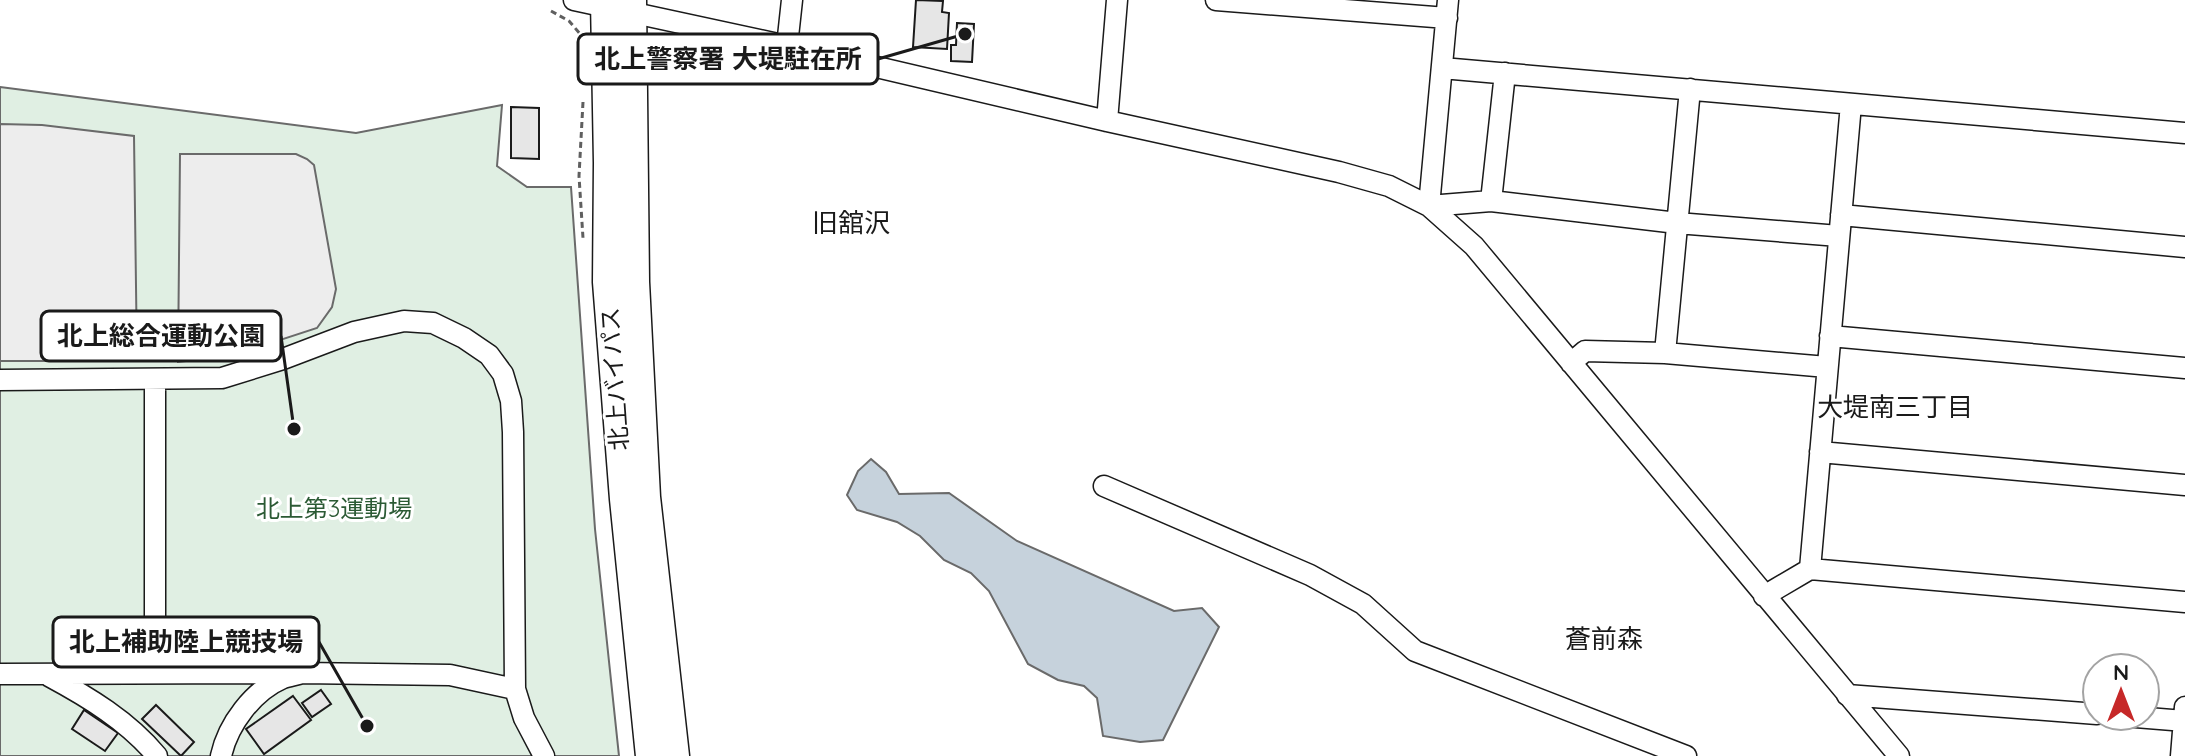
<svg xmlns="http://www.w3.org/2000/svg" width="2185" height="756" font-family="Quicksand,'Noto Sans JP',sans-serif">
	<rect width="100%" height="100%" fill="#fff"/>
	<path fill="#e0efe3" stroke="#6a6a6a" stroke-width="2" d="M0,87L356,133L502,105L497,166L527,187H571L595,529L619,756H0Z"/>
	<path fill="#ededed" stroke="#6a6a6a" stroke-width="2" d="M0,124L42,125L134,136L137,361H0Z
		M180,154H296L307,159L314,165L336,289L332,307L317,328L231,356L178,362Z"/>
	<path fill="#c6d2dc" stroke="#6a6a6a" stroke-width="2" d="M871,459L886,472L899,494L949,493L1017,541L1174,611L1202,608L1219,627L1163,740L1140,742L1103,736L1097,698L1084,686L1058,680L1028,664L989,591L971,573L944,560L920,536L897,522L857,510L847,495L858,471Z"/>
	<path fill="#e6e6e6" stroke="#1a1a1a" stroke-width="2" d="M916,0L943,1L942,12L949,13L947,49L913,47Z
		M957,23L974,24L972,62L951,61V45H956Z
		M511,107L539,108V159L511,158Z
		M321,690L331,704L312,717L302,703Z
		M293,696L311,720L264,754L246,729Z
		M156,705L194,742L181,756L142,719Z
		M84,710L118,733L105,751L72,729Z"/>
	<g fill="none" stroke-linecap="round" stroke-linejoin="round">
		<defs>
			<path id="minor" d="M574,0L787,46L1107,121L1339,172L1389,186L1429,206L1474,246L1899,756
				M1216,0L1447,18
				M787,46L792,0
				M1442,68L2185,133
				M1107,121L1117,0
				M1491,201L1505,73
				M1429,206L1491,201L1677,223L1839,236
				M1429,206L1448,0
				M1841,215L2185,247
				M1830,336L2185,368
				M1665,353L1690,89
				M1571,363L1585,351L1665,353L1827,367
				M155,379V673
				M0,380L222,378L283,359L354,332L404,321L433,323L464,338L489,355L503,374L511,401L513,432L515,689L524,718L544,756
				M1820,452L2185,485
				M1104,486L1310,575L1363,604L1415,651L1686,756
				M1810,569L2185,602
				M1764,596L1810,569L1851,104
				M0,674L290,673
				M49,676C88,697 128,721 157,756
				M1847,695L2097,714
				M2123,716L2185,721
				M221,756C228,724 253,691 283,678C289,676 296,675 302,673L450,675L515,689
				M2181,756L2185,707"/>
			<path id="highway" d="M605,0L608,163L607,282L624,499L650,756
				M632,0L635,282L646,497L675,756"/>
		</defs>
		<use href="#minor" stroke="#1a1a1a" stroke-width="23"/>
		<use href="#highway" stroke="#1a1a1a" stroke-width="31"/>
		<path stroke="#5f5f5f" stroke-width="3" stroke-dasharray="6 4" stroke-linecap="butt" d="M551,11L569,21L582,36
			M583,102L579,176L583,238"/>
		<use href="#minor" stroke="#fff" stroke-width="20"/>
		<use href="#highway" stroke="#fff" stroke-width="28"/>
	</g>
	<g text-anchor="middle" stroke-width="6" stroke-linejoin="round" paint-order="stroke">
		<g font-size="24" fill="#1a1a1a" stroke="#fff">
			<text transform="translate(615 379) rotate(-94)" y="8">北上バイパス</text>
		</g>
		<g font-size="24" fill="#2b5a34" stroke="#fff">
			<text x="334" y="517">北上第3運動場</text>
		</g>
		<g font-size="26" fill="#1a1a1a" stroke="#fff">
			<text x="851" y="232">旧舘沢</text>
			<text x="1895" y="416">大堤南三丁目</text>
			<text x="1604" y="648">蒼前森</text>
		</g>
	</g>
	<path fill="none" stroke="#1a1a1a" stroke-width="3" d="M965 34L878 59M294 429L281 336M367 726L319 642"/>
	<g fill="#1a1a1a" stroke="#fff" stroke-width="3">
		<circle cx="965" cy="34" r="8"/>
		<circle cx="294" cy="429" r="8"/>
		<circle cx="367" cy="726" r="8"/>
	</g>
	<g fill="#fff" stroke="#1a1a1a" stroke-width="3">
		<rect x="578" y="34" width="300" height="50" rx="8"/>
		<rect x="41" y="311" width="240" height="50" rx="8"/>
		<rect x="53" y="617" width="266" height="50" rx="8"/>
	</g>
	<g font-size="26" text-anchor="middle" font-weight="bold" fill="#1a1a1a">
		<text x="728" y="68">北上警察署 大堤駐在所</text>
		<text x="161" y="345">北上総合運動公園</text>
		<text x="186" y="651">北上補助陸上競技場</text>
	</g>
	<g transform="translate(2121 692)"><circle r="38" fill="#ffffff" stroke="#a3a3a3" stroke-width="2"/>
	<path d="M0-6L14 30L0 20L-14 30Z" fill="#c62828"/>
	<text y="-12" font-size="22" font-weight="bold" text-anchor="middle" fill="#1a1a1a">N</text>
	</g>
</svg>
